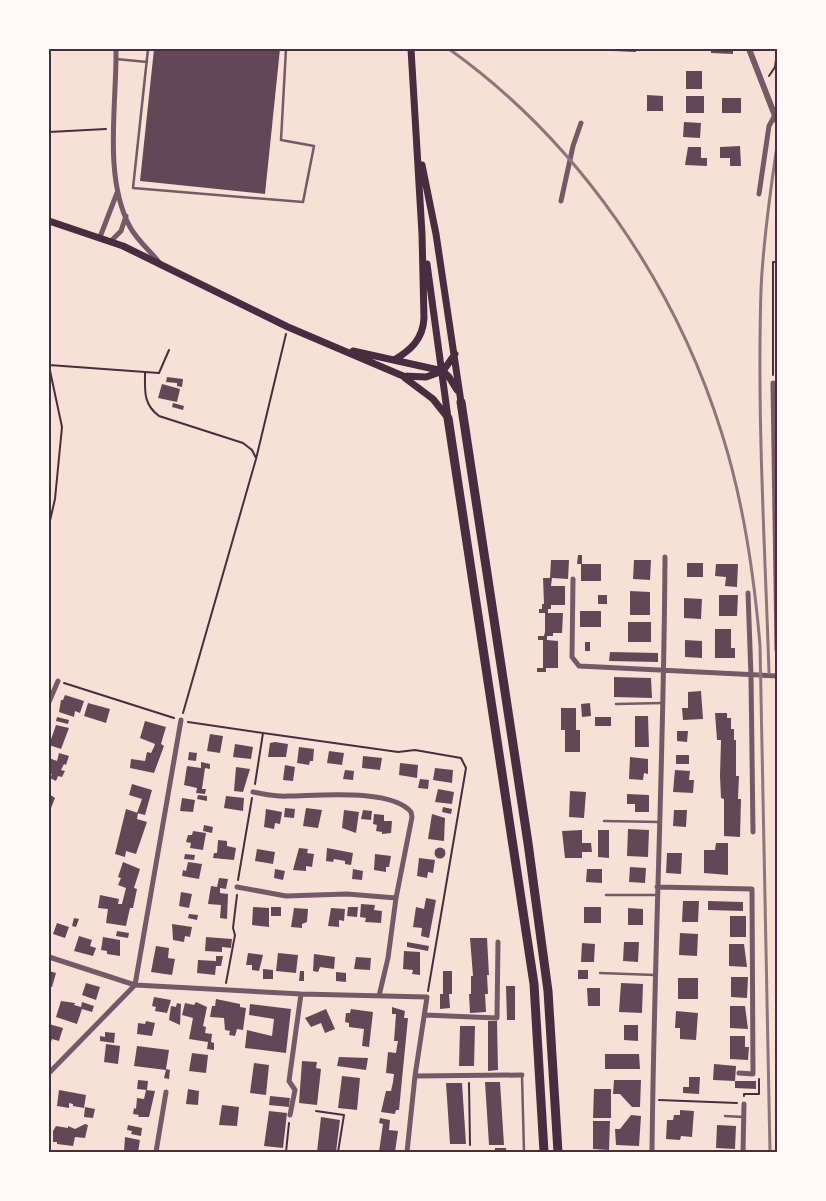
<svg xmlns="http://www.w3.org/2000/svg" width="826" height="1201" font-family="'Titillium Web',sans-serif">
	<rect width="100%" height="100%" fill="#f7e1d7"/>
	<path fill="#644757" d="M154,49H280L265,194L140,181Z
		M613,49H636V52L613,51Z
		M711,49H733V54L711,53Z
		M686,71H702V89H686Z
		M647,95L663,96V111H647Z
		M686,96H704V113H686Z
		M722,98H741V113H722Z
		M684,122L701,123L700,138L683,137Z
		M740,146L741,166H730V158H720V147Z
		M688,147H701V158H707V166L685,165Z
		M167,377L183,379L182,387L177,386V383L166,382Z
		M162,384L180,389L177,402L158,398Z
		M173,403L184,406L183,410L172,407Z
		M578,555H582V564H577Z
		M551,560H569L568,579L552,578L551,586H565V605H551V609H548V613H563L562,633H553V636H547V640L558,641V668H546V672H537V668H543V640H538V636H544L545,632V613H539V609H542V604H544L543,578H550Z
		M634,560H651L650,580L633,579Z
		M687,563H703V577H687Z
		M581,564H601V581H581Z
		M716,564H738L737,587L725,586L726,577L715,576Z
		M630,591L650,592V615H630Z
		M598,595H607V604H598Z
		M719,595H738L737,616H719Z
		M684,598L702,599L701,619L684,618Z
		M580,611H601V627H580Z
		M628,622H651V642H628Z
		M715,629H731V648H735V658H715Z
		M685,640L702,641V658L685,657Z
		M585,642H590V651H585Z
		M610,652L658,653V662L609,661Z
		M614,677L651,678L652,698L614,697Z
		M701,691L703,719L683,720L682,708H688V692Z
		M65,695L84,701L80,713L75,711L74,717L59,712L61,700H63Z
		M88,703L110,709L106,723L84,716Z
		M590,703L591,716L582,717L581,704Z
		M561,708H576V730H580V752H565V730H561Z
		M715,713H727V718H731V729H734V740H736V776H739L738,799H741L740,837L724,836V799L721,798L720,776L721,740H717Z
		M635,716H648L649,747H635Z
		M57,717L69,720L68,724L56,721Z
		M595,717H611V726H595Z
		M145,721L166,727L161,744L164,746L154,773L130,768L131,759L145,761L147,752L151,753L154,747L155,744L140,738Z
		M56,725L69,728L61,749L49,745Z
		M677,731H688L687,742L677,741Z
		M210,734L223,736L220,753L207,751Z
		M275,742L288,744L286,757H268L270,743Z
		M235,744L253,747L251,759L233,757Z
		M299,747L314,749L313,761H310L309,765L297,763Z
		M329,751L344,753L342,765L327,763Z
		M189,752L197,753L196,761L188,760Z
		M59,753L69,756L66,765L64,764L61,770L65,771L62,777L58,776L56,781L50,778L52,774H49V758L57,761Z
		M676,755H689V764H676Z
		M363,756L382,758L380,770L362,768Z
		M630,757L648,759V774L644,773L643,780L629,779Z
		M201,762L210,764V769L205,768L202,789H206L205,794L196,793L197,788L184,785L187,766L201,768Z
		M400,763L418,765L417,778L399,775Z
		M285,765L295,767L293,781L283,780Z
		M236,767L250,769L243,792L234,791Z
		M435,768L453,770L452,783L433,780Z
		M345,770L354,771L353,780L343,779Z
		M675,770L690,771L689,780H694L693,793L673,792Z
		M420,779L429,780L428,789L418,788Z
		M132,784L152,790L145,815L137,813L142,799L129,795Z
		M438,789L454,792L452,804L435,802Z
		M570,791L586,792L584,818L569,817Z
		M49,794L55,798L49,813Z
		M627,794L649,795V812H635V804H627Z
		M198,795L207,796V801L197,799Z
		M226,796L244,798L243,811L224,808Z
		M182,798L195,800L193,812L180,811Z
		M443,807L452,809L451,814L442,812Z
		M285,808L295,809L294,818L284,817Z
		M306,808L322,810L318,828L303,826Z
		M126,809L138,813L137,819L147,822L136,854L126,851L125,857L115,854Z
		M266,809L282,812L280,824L275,823L274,829L264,827Z
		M344,810L359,812L356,833L342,828Z
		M363,810L372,811L371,820L361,819Z
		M674,810H687L686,827L673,826Z
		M374,814L384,815V821H392L391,833L382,834V832L376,831L377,825L373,824Z
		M432,814L445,818L444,841L428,839Z
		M204,825L213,827L212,833L203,831Z
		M628,829L649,830L648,857L627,856Z
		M582,830V843H591L592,852H582V858H565L562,831Z
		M598,830H609V858L598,857Z
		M193,831L206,833L203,850L190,848L191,843L186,842L188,835H192Z
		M218,840L227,841V846L236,848L234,860L213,858L214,853H217Z
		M716,843H728V875L704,873V850H715Z
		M434.5 853a5.5 5.5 0 1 1 11 0a5.5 5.5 0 1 1-11 0Z
		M299,848L308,849L307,853L314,854L312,867L306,866V871L293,870Z
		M327,848L353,853L351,865L345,864V861L334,859L333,862L326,861Z
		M257,849L275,852L273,864L255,861Z
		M667,853H682L681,874L666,873Z
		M185,854L195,855L194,860L184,859Z
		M375,854L391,856L389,867H386V872L374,870Z
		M419,858L435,860L433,873L428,872L427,878L417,876Z
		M123,862L140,869L134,888L137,889L133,908H130L126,926L106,923L108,909L98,908L100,895L119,899L118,904H122L126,888L118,885L121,878L118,877Z
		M188,862L202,864L199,879L182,876L183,870L186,871Z
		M630,867L646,868L645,883L629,882Z
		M275,869L285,871L283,880L274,878Z
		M353,869L363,871L362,880L352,879Z
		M587,869H602V883L586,882Z
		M219,878L228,879L226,889L220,888V893L228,894L227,919L220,918L221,905L208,904L211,886L217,887Z
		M181,892L192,894L189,908L179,906Z
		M426,898L436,900L429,938L421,936L422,928L413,927L416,907L424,909Z
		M683,901H699L698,922H682Z
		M708,901L743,902V911L708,910Z
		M361,904L375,905L374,910L382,911L381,923L365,922L366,918L360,917Z
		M253,907L269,908V927L252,925Z
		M271,907H281V916H271Z
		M348,907H358L357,917L347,916Z
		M584,907H601V923H584Z
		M294,908L308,909L307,922L302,924V928L291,927Z
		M331,908L345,909L344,921L339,920V927L328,926Z
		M628,908L643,909V925H628Z
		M189,914L198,915L197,920L188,918Z
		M730,916H746V937H730Z
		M74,918L79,919L76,927L72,926Z
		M57,923L69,927L65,938L53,934Z
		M172,924L192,927L190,937L185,936L184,942L173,940Z
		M117,931L129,933L128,938L116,936Z
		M680,933L698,934L697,956L679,955Z
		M79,936L92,940L90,946L96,948L93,956L74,951Z
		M103,937L120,940V956L107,954V951L101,950Z
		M206,937L232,939L231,948L222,947V952L205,951Z
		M470,938H487L489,975H487L488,994H485L486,1012L470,1013L469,994H471V976H473Z
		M407,942L429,946L428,951L407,947Z
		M624,942H639L638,962L623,961Z
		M582,943L595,944L594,962H581Z
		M729,944H744L747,967L729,966Z
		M156,946L169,948L168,958L175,959L172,975L151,972Z
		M404,951L420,952V975L412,974L413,970L403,969Z
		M248,953L263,955L259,971L252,970V965H246Z
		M278,953L298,955L296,973L276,971Z
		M314,954L335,957L334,969L320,967L318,972L313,971Z
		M216,956H223L221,966H216L215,975L197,973L198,960L216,961Z
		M356,957L371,958L370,970L354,969Z
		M263,969L273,970V979H263Z
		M578,970H588V979H578Z
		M49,971L56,973L52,987L49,986Z
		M300,971H304V981H299Z
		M443,971H452V994H449L450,1008L440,1009V994H443Z
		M336,972L346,973V982L336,981Z
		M731,977H748L747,998L731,997Z
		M678,978H698V999H678Z
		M86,983L100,987L96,1000L82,995Z
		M621,983L643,984L642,1013L619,1012Z
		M506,986H515V1020H507Z
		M587,988H600V1006H588Z
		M154,997L171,1000L167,1013L155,1011L156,1007L152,1006Z
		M216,999L240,1004V1007L246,1008L243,1030L237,1029L235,1036L229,1035L230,1031L225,1030L224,1018L210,1017L212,1006H215Z
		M61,1001L75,1003L74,1005L81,1007L82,1002L94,1006L92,1012L82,1009L77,1024L56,1017Z
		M196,1002L207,1007L203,1026L206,1027L205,1033L212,1034L211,1042L214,1043V1050L207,1049L208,1042L189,1039L193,1018L182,1015L185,1003L194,1005Z
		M177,1003L181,1004L180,1025L169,1020L171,1006L176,1007Z
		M250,1004L291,1009L286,1053L245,1048L247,1030L272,1036L274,1019L249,1015Z
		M730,1006H745L748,1029L730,1028Z
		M392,1007L405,1011L404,1018H408L399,1110H396L395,1114L381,1112L386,1091H391L393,1082L394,1074L386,1073L388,1052L396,1053L397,1046L398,1041H394L396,1014H392Z
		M326,1009L335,1029L325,1033L321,1023L311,1027L305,1018Z
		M351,1009L373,1012L369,1047L362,1046L364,1029L349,1027V1023L345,1022L346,1013H350Z
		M676,1011L698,1013L696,1040L680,1039V1028H675Z
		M146,1021L155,1023L152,1036L137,1034L138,1023L145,1024Z
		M488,1021H497L498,1070L488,1071Z
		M49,1024L63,1028L59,1041L52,1039L49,1048Z
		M624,1025H638V1041L624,1040Z
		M460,1026H475L474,1066H459Z
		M105,1032L115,1033L114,1043L100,1041V1036L105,1037Z
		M730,1036H745V1047H749L748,1060L730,1059Z
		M106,1044L120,1046L118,1064L104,1062Z
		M137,1046L169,1050L166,1069L170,1070L169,1079L164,1078L166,1070L134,1066Z
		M192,1053L208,1055L206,1073L189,1071Z
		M605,1054H639L640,1069H605Z
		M339,1057L368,1058L366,1070L337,1066Z
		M302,1061L317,1062L316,1068L321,1069L317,1105L299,1103Z
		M254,1063L269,1065L266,1095L250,1093Z
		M714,1064L736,1066L735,1081L713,1080Z
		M342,1076L360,1078L357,1110L338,1108Z
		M689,1077H700L699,1094L683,1093V1087H689Z
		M138,1080L148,1081L147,1090L137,1089Z
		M614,1080H641L640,1107H632L620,1094H613Z
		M735,1081H756V1089L735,1088Z
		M485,1082H500L504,1145H489Z
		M446,1083H462L466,1144H450Z
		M188,1089L199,1091L198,1105L186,1104Z
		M594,1089H611V1118H593Z
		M59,1090L86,1095L84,1108L73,1106V1104L69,1103V1108L57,1106Z
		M146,1090L155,1091L149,1117H138L139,1115L133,1114L134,1108L136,1109L137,1098L144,1099Z
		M270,1096L290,1098L289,1107L269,1105Z
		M222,1105L239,1107L237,1126L219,1125Z
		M85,1107L95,1109L93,1118L84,1117Z
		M680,1110L694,1111L692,1137L681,1136L680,1140L666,1139L667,1120H673L674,1115H680Z
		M269,1111L287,1113L283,1148L264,1146Z
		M631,1115L641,1116L639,1146L616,1145L615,1129H620Z
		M321,1117L340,1120L336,1152H317Z
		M380,1118L390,1120L389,1130L398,1131L395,1152H379L383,1124L379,1123Z
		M593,1121H610L609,1150L593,1149Z
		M85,1124L88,1125L85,1138L75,1137L73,1146L57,1144V1142H53V1131L56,1126L68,1128V1126L75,1129Z
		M128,1125L142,1128L141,1136L131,1134L132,1131L127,1130Z
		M717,1125L736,1126L735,1149L716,1148Z
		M125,1137L140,1140L138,1152H124Z
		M495,1148H506V1152H495Z"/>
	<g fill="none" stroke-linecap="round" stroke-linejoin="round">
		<path stroke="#4a2c40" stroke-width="2" d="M769,76L775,67L777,53
			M49,132L106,129
			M49,365L159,373L169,350
			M49,366L62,427L55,499L49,525
			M145,373C145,391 143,404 159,416L243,443L252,450L256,458
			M773,375V262H777
			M64,683L174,718
			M183,713L256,459L286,334
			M188,722L263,733L255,784
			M263,733L398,752L415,750L461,758L466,768L428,991
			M238,880L252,798
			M226,983L235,935L233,928L237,895
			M469,1083L470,1145
			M744,1096V1094H759V1079
			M659,1100L737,1103
			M316,1111L344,1115L338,1152
			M286,1152L289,1123"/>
		<path stroke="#755966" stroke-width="2.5" d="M148,49L133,188L303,202L314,146L281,140L286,49
			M116,59L147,62
			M616,704L663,703
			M604,821L660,822
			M606,895H657
			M600,973L655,975
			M522,1076L524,1152
			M725,1116L743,1117"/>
		<path stroke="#755966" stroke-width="5" d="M116,49C117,103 103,177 130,227C137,240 150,251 159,262
			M759,194L769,126L775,115
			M561,201L573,146L581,123
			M100,237L117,193
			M111,241L121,231L126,216
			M773,383L777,650
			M573,579L572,657L579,666L777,676
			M748,593L751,676L753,832
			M49,702L58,681
			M253,792C265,794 276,797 288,796C316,796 391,788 411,812L412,817L396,898L388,958L379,996
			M237,887L286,896L347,894L396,898
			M657,887L752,889L753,1074L739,1073
			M49,957L135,985L301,994L427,997L415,1076L407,1152
			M425,1015L497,1018L498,942
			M49,1073L135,985L181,720
			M415,1076L522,1075
			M290,1115L295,1090L289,1081L301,994
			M156,1152L166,1092
			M652,1152C654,954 664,756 665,557
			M743,1152L744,1104"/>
		<path stroke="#755966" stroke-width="6" d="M749,49L777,121"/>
		<path stroke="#4a2c40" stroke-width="7" d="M422,165L436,234L461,402
			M49,221L123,246L288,327L403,376L426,377L443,371L455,354
			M427,264L448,418
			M353,351L443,371L449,377L457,390
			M394,360C411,350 423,339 424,318L422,234L411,49
			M405,378L433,399L448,418"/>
		<path stroke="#4a2c40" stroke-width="9" d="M461,402L528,843L548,991L558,1152
			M448,418L534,984L544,1152"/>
		<path stroke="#8f747c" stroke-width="3" d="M449,49C578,141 675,283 722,434C744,503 754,574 760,645L770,1152
			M769,673C765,546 757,417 761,290C763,242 770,193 777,146"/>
	</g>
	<rect width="826" height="1201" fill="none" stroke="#fffaf5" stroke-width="100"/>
	<rect x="50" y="50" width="726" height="1101" fill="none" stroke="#4a2c40" stroke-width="2"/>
</svg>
